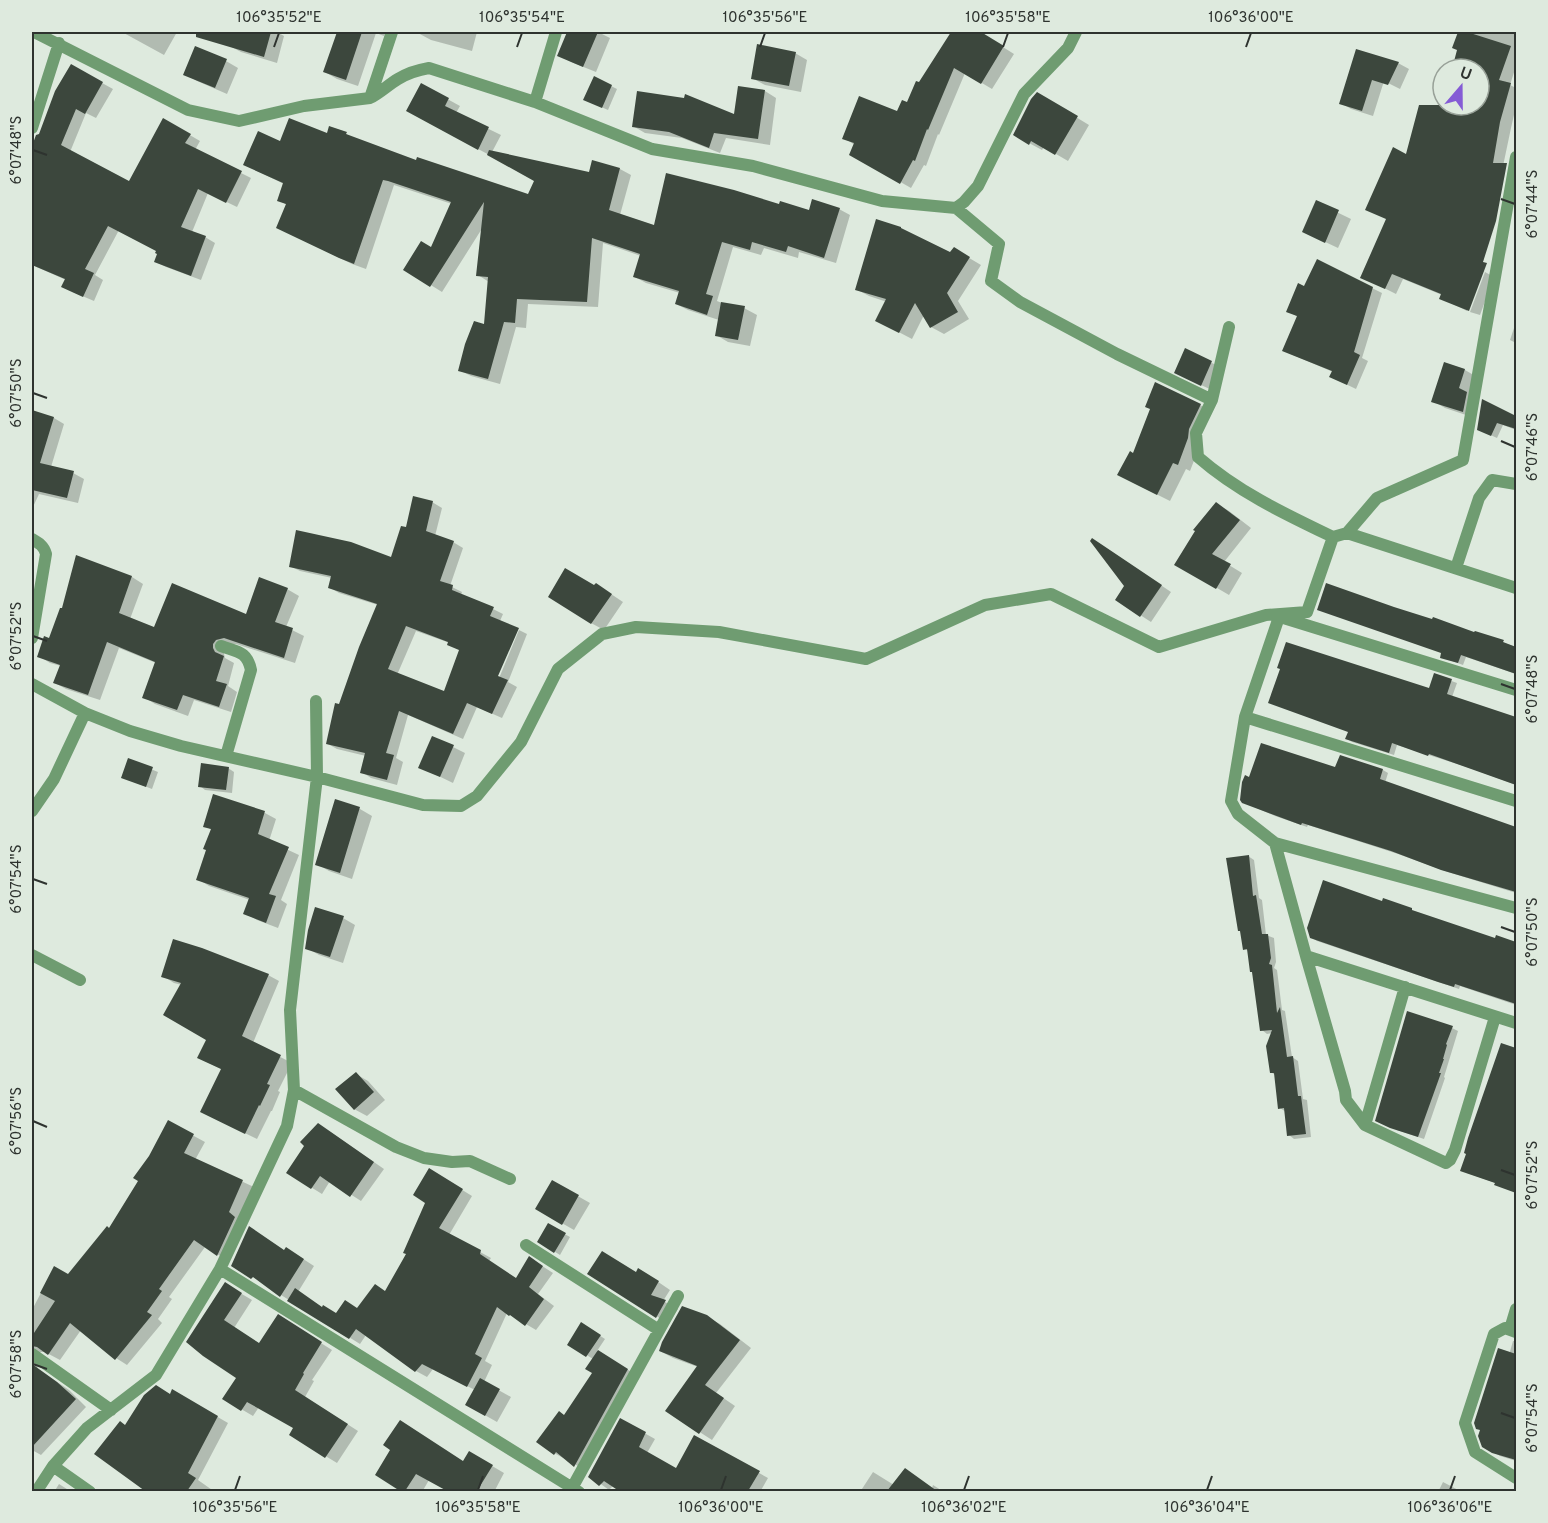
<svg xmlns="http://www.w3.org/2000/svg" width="1548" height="1523" font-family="Overpass,sans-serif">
	<rect width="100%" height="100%" fill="#deeade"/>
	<path fill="#0003" fill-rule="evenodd" d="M122,32H177L164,55Z
		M232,32H277L284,36L277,63L241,52L228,45Z
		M338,32H386L384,36L376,33L358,86L337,79L325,72Z
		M419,32H477L472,51L431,40L418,33Z
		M568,32H598L610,38L596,72L571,62L559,55Z
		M953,32H979L1014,54L992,89L965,73L939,135L938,134L926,166L924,165L911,188L851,154L855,145L844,138L898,113L908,104Z
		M1459,32H1516L1515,51H1516V66L1510,85L1516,88V106L1511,128L1481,271L1485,272H1482L1467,311L1441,298L1442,295L1403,279L1396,294L1362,277L1388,220L1407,156L1444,105H1479V69H1454L1459,50L1454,47Z
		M196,48L226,61L238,68L227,94L197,81L185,74Z
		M1357,51L1398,63L1409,69L1400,89L1384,81L1373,116L1351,109L1341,103Z
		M795,53L807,60L801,92L765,85L752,78Z
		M71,66L113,89L96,118L86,113L70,152L129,183L164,120L200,141L195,150L251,178L237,207L208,193L192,232L205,237L215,243L201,280L166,267L156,262L158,250L119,230L95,275L103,280L94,301L73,292L66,280L32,265V150L37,136H40Z
		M422,85L460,106L456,113L501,135L492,152L590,174L593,162L620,169L631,175L620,215L655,227L780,206L810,212L839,209L850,215L836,263L799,252L798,258L764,248L761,255L733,247L717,301L722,303L744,308L757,315L750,346L728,342L716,335L719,320L688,310L676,304L680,293L646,283L635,277L641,256L603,243L598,307L528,304L526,328L516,327L500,384L471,376L459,370L485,327L489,282L478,275L483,227L442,292L405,269L431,249L452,204L394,185L366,269L352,264L289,233L287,205L279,200L284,184L245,165L281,143L327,134L330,128L346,134L357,140L417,162L529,196L536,180L420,118Z
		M611,86L617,89L608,110L590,102Z
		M765,91L776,98L770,145L726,138L720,153L682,138L645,133L633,126L735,116Z
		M1038,94L1089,125L1068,161L1044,147L1042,150L1014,135Z
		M1316,202L1351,219L1338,248L1304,232Z
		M1516,211V227L1514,225Z
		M954,249L981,265L958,301L969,319L944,334L931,327L924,315L912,339L889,327L887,302L869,296L856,289L951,254Z
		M1317,261L1382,293L1362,358L1368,361L1356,389L1331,377L1333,372L1293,355L1284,350L1298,317L1288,311L1305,288Z
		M1485,272L1494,277L1480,315L1470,312Z
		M1516,322V343L1510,340Z
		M1186,350L1224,369L1214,391L1188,379Z
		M1445,364L1465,370L1477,377L1475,418L1445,408L1433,401Z
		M1483,401L1516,417V430L1503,425L1497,438L1484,432Z
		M1200,405L1212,412L1200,437V445L1190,471L1186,469L1170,501L1132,482L1134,455Z
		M35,413L54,418L64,424L51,467L73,473L84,479L78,503L39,494L32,509V425Z
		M432,502L442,508L435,536L453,542L463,548L450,586L462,592L461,595L493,609L503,614L500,621L494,682L497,683L519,630L527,634L508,682L517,687L502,718L477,707L463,739L408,715L396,758L403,762L397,785L371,778L362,772L366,756L337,749L328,744L339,706L378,605L339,593L329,587L332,578L300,571L290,566L392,559L407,529ZM416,631L450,643L461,651L444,693L397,675Z
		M1217,504L1229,511L1251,528L1224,562L1242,573L1229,595L1176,564Z
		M1103,546L1171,592L1151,622L1117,600L1126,586Z
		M77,557L132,577L143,584L130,619L154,629L247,616L287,589L299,596L286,627L304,636L295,663L236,644H231L224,649V654L225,658L234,663L228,686L237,692L231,712L194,700L188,716L155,704L144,697L156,663L119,648L100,700L66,689L55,683L61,666L50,663L39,656L50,640L63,610Z
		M595,587L608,592L623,602L604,630L591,623Z
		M1433,621L1475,634L1476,633L1516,647V674L1466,657L1463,665L1441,657L1443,654Z
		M1435,675L1457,683L1452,697L1516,719V785L1473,769L1397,745L1394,755L1352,742L1347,739L1430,690Z
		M453,747L465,753L453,783L420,767Z
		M1341,757L1383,770L1388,773L1385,783L1516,829V893L1448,872L1398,854L1308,825L1307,827L1275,816L1243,802L1250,779L1336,769Z
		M129,760L158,772L152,789L129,780Z
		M228,768L234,772L232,793L205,790L200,786Z
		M214,796L265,813L276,819L269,841L299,855L281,900L287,904L278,928L257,920L245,913L250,900L209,886L198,879L212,830L205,826Z
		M336,801L360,809L372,816L352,879L329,871L317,864Z
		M1248,856L1254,860L1259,898L1262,900L1266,935L1274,938L1276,962L1274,968L1277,970L1282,1010L1285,1011L1292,1057L1298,1061L1303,1099L1307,1100L1311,1137L1294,1139L1289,1135L1286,1112L1280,1108L1275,1075L1271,1072L1272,1033L1267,1034L1262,1030L1249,951L1244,949Z
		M343,918L355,925L343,963L319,955L307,948Z
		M1311,937L1496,940L1497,938L1516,946V1005L1460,986L1459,989L1317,941Z
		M268,975L279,981L253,1043L292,1063L278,1091L280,1092L272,1111H271L257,1139L214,1118L223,1070L199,1058L208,1039L182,985L174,983L163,976Z
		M1452,1028L1458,1031L1444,1077L1445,1078L1424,1139L1397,1130Z
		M1502,1045L1516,1049V1190L1467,1173Z
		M356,1074L368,1081L385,1100L367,1116L354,1109Z
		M168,1122L205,1142L195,1160L254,1187L229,1261L205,1247L169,1297L172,1299L158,1319L162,1323L127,1365L116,1358L81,1330L60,1360L45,1352H41L37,1355L35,1361L38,1369L69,1390L86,1407L41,1455L32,1450V1309V1310L54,1268L69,1276L110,1230L140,1180Z
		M329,1131L384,1169L361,1201L330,1181L322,1194L288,1173Z
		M430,1170L472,1196L449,1235L491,1258L489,1261L517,1279L539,1264L553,1273L538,1294L554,1306L536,1330L507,1313L485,1361L492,1365L484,1382L511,1397L497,1422L467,1405L475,1390L433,1369L427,1377L416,1371L366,1335L360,1344L281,1295L264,1283L232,1265L285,1251L297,1255L314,1266L298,1292L323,1308L337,1315L358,1310L386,1292L407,1253L427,1202Z
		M553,1182L590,1203L574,1230L537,1209Z
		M548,1225L570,1237L560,1255L539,1242Z
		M589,1274H636L651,1277L670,1290L663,1301L678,1309L669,1324Z
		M235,1290L252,1300L234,1328L260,1344L289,1323L332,1350L312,1380L314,1381L305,1397L358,1431L337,1463L291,1435L296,1428L259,1407L253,1416L224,1399L238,1377L204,1355Z
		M707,1317L720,1324L751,1348L716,1393L735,1406L712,1440L667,1411L698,1367L673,1358L660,1351Z
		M582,1324L605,1339L597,1351L638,1376L585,1471L566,1458L565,1459L554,1453L564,1416L594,1373L593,1359L569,1344Z
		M1513,1341H1516V1461L1500,1456L1483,1446Z
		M173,1391L228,1423L198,1480L215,1492H147L96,1454L126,1426L170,1395Z
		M621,1420L655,1439L647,1453L677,1470L695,1437L768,1478L760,1492H622L613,1486L609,1490L590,1476Z
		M392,1450L464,1463L470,1453L504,1473L494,1492H450L429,1480L422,1492H402L377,1475Z
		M873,1472L894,1485L932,1488L933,1485L944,1492H860Z
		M1443,1482L1462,1492H1438Z
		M59,1484L70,1491L71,1492H54Z"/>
	<path fill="#3c473d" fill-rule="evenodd" d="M196,32H271L264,57L196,37Z
		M337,32H362L346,80L323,72Z
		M567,32H598L583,67L557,56Z
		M951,32H981L1004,46L981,84L954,68L928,130L927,129L915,161L913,160L900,184L849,155L854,143L842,139L859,96L897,111L902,100L907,102L916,81L919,82Z
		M1458,32H1467L1511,46L1499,80L1511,83L1500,122L1493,163H1507L1496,221L1483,262L1487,263L1469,311L1439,299L1441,294L1392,274L1385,289L1360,278L1386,219L1365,210L1393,147L1406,154L1419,105H1443V103V105H1479V69H1452L1457,50L1452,48Z
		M757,44L796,52L789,86L751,79Z
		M195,46L227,59L215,88L183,75Z
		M1356,49L1399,62L1388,85L1372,80L1362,111L1339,104Z
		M71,64L103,82L85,114L76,109L61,145L129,181L163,118L191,134L185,143L242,171L226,203L198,189L181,227L206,236L191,276L154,262L157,254L155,253L156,251L108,226L85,269L94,273L83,297L61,287L65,279L32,265V146L36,135L39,134L55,91Z
		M594,76L612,85L602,108L583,100Z
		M421,83L449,98L445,106L489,127L478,150L406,111Z
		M738,86L765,90L758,139L714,133L709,148L669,132L632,127L637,91L684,98L685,94L734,114Z
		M1037,92L1078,116L1055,155L1031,141L1029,145L1013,135L1031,99Z
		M289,118L327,133L329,126L347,132L346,134L416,160L417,157L528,194L534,181L487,155L489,150L589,172L592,160L620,168L609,210L654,225L666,173L734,190L779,204L780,201L809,210L812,199L840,208L824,258L788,246L786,252L752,242L750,250L722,242L706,294L713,296L707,315L675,304L679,291L633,277L640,254L592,238L587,302L517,299L515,323L504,322L488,379L458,371L465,344L474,321L484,324L488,277L476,276L484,202L430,287L403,270L421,241L431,247L451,202L388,181L383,180L354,264L339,258L276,228L286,204L277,201L283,183L243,165L258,131L280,141Z
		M1316,200L1339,210L1325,243L1302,232Z
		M876,219L901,227V228L950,252L954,247L970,257L947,293L958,312L930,328L915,303L899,333L875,321L886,299L855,290Z
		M1317,259L1373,287L1354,352L1360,355L1347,385L1329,377L1332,371L1282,351L1297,316L1286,312L1298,283L1304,286Z
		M721,302L745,306L738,340L715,336Z
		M1185,348L1212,361L1201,386L1174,373Z
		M1444,362L1465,369L1459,388L1467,392L1463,412L1431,402Z
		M1155,382L1201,404L1189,429L1188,438L1178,465L1173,463L1157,495L1117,475L1130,451L1133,453L1150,409L1145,407Z
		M1482,399L1516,416V429L1497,423L1491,436L1477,430Z
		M32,410L54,417L40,463L74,471L67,498L32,490Z
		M413,496L433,501L426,531L454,541L440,581L453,585L452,590L494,607L490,616L519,628L498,676L508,680L492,714L467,703L453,734L399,711L386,753L394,755L387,780L360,773L365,753L326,744L335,703L339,704L359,647L377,604L328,588L331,576L289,567L296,530L351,542L391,557L401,526L406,527ZM406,626L448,642L447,645L459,650L444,691L388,669Z
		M1216,502L1240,520L1212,554L1231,564L1216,589L1174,565L1195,531L1193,530Z
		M1092,538L1162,585L1140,617L1115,600L1124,586L1090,541Z
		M76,555L132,576L119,613L154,627L172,583L246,614L259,577L288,588L275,622L293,628L284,658L224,638L216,640L213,644V648L215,652L224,656L216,681L227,684L219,707L183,695L177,710L142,698L155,662L107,642L88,695L53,683L60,665L37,657L44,636L49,638L60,608H62Z
		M565,568L594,585L596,583L612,594L591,624L548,597Z
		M1326,583L1394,607L1432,619L1433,617L1474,632L1475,631L1504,640L1503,642L1516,647V674L1461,655L1458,663L1440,658L1441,653L1317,610Z
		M1286,642L1429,688L1434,673L1452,679L1447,694L1516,717V785L1429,754L1428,756L1392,743L1389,753L1345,739L1348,732L1268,703L1280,669L1277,668Z
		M432,736L454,745L440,777L418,768Z
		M1261,743L1335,767L1340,755L1383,769L1380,779L1516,827V892L1441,870L1391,851L1302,823L1301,825L1242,803L1240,800L1242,782L1245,775L1249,777Z
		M128,758L153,767L146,787L121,778Z
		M201,763L229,767L226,790L198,787Z
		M213,794L265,811L258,834L289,847L269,894L276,896L266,923L243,914L249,898L196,880L206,850L203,849L211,829L203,827Z
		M335,799L360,807L340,873L315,865Z
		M1249,855L1253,896L1256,895L1262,934H1268L1271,958L1269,964L1272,965L1277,1013L1280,1007L1287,1057L1293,1056L1298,1096H1301L1306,1134L1287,1136L1284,1108L1278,1109L1274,1073H1270L1266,1046L1272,1030L1260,1031L1252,972H1250L1247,949L1243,950L1240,931H1238L1226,858Z
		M1323,880L1382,901L1383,898L1412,908V910L1495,938L1496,935L1516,942V1004L1455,984L1454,987L1438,982L1310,938L1307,928Z
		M315,907L344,916L330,957L305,949L308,930Z
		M173,939L202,948L269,974L242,1036L281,1055L267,1084L270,1085L260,1106L259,1105L245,1134L200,1112L221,1069L197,1058L206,1040L163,1015L181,983L161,977Z
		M1407,1011L1453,1026L1446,1044L1447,1045L1443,1059H1444L1439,1073H1441L1418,1137L1390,1128L1375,1121Z
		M1501,1043L1516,1048V1193L1494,1185L1495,1183L1460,1171L1466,1154L1464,1153L1468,1138Z
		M356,1072L374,1092L354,1110L335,1089Z
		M168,1120L194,1134L184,1153L243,1180L229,1212L235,1217L217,1256L194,1240L159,1289L162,1291L147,1312L152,1315L115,1360L70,1323L48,1355L37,1347L32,1346V1336L55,1301L40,1293L54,1266L68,1274L107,1226L109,1228L138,1181L133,1178L149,1156Z
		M318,1123L374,1162L350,1197L320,1176L311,1189L286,1173L304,1146L300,1142Z
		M429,1168L463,1189L439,1228L481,1250L480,1254L516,1278L529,1256L543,1266L529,1287L544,1299L525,1326L510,1315L509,1316L497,1307L475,1354L482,1358L467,1387L422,1364L415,1372L356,1329L349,1339L287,1301L295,1288L322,1307L323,1305L336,1313L345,1300L357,1308L375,1284L385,1291L406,1254L403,1253L425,1203L413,1195Z
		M552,1180L579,1195L562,1225L535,1209Z
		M548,1223L566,1233L554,1253L537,1242Z
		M249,1226L284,1250L286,1247L304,1259L280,1297L253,1277L251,1279L231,1266Z
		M602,1251L636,1272L638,1268L659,1281L651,1295L666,1300L656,1318L587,1274Z
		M225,1282L242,1293L224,1320L259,1343L278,1314L322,1342L303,1373L304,1374L295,1390L348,1424L325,1458L289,1435L293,1428L247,1402L241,1411L222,1399L236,1378L203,1356L186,1342Z
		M682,1306L707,1315L740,1340L705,1385L724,1398L699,1434L665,1411L697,1366L659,1351L662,1342Z
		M581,1322L601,1335L586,1357L567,1345Z
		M1498,1348L1516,1354V1460L1492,1453L1482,1447L1478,1436L1480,1430L1476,1429L1474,1423Z
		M598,1350L628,1369L574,1467L556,1452L554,1455L536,1442L559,1411L564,1415L592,1373L585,1369Z
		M32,1364L57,1382L76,1399L32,1447Z
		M480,1378L500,1389L485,1416L465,1405Z
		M156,1385L170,1394L172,1389L218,1416L188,1473L196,1478L187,1491H145L94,1454L120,1421L125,1425L144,1395Z
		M620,1418L646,1432L639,1447L676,1468L694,1435L760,1471L748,1491H619L604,1481L599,1486L588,1477Z
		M400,1420L463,1461L469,1451L493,1465L477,1491H447L416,1474L405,1491H400L375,1475L390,1450L383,1445Z
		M905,1468L937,1491H887Z"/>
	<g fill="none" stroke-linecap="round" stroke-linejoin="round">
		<path stroke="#6f9c71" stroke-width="12" d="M34,32L188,110L239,121L304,106L370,98C380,93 388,85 398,79C408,73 417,70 429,68L535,102L652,149L753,166L882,201L956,208L999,244L991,281L1020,302L1117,354L1212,400
			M370,98L392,32
			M535,102L556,32
			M32,128L59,43
			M956,208L964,202L978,186L1024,94L1068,48L1076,32
			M1229,327L1212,400L1196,433L1198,457C1238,492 1285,514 1333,537L1347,533L1377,498L1463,460L1516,157
			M1347,533L1516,588
			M32,539C39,543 44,546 46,554L32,638
			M1456,568L1479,498L1492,480L1516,484
			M1277,616L1516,690
			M1279,617L1245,717L1231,801L1238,814L1275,843L1516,908
			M221,646C238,652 247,651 251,670L226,756
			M32,684L85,713L130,731L181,746L317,777L423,805L461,806L477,796L521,742L558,669L602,634L636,627L719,632L866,659L985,605L1051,594L1159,647L1266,615L1307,612L1333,537
			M1245,717L1516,801
			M32,811L54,779L85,713
			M1275,843L1306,956L1516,1023
			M32,955L80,980
			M1306,956L1345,1091L1346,1100L1365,1125L1446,1163L1450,1160L1455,1150L1495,1017
			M294,1090L396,1147L424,1158L452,1162L470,1161L510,1179
			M1365,1125L1405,987
			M526,1245L659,1330
			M220,1269L579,1492
			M1510,1329L1516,1309
			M1516,1332L1505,1328L1494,1334L1465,1423L1475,1452L1516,1478
			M32,1354L111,1410
			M53,1466L90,1492
			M572,1488L678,1296
			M36,1492L53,1466L87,1428L156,1375L220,1269L287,1126L294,1090L290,1010L317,777L316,701"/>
	</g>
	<path fill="none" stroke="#2e332f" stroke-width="2" d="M274,47L279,33M517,47L522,33M760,47L765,33M1003,47L1008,33M1246,47L1251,33M33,150L47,155M1501,199L1515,204M33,393L47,398M1501,441L1515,447M33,636L47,641M1501,684L1515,689M33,879L47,884M1501,927L1515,932M33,1121L47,1127M1501,1170L1515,1175M33,1364L47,1369M1501,1413L1515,1418M235,1490L240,1476M478,1490L483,1476M721,1490L726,1476M964,1490L969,1476M1207,1490L1212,1476M1450,1490L1455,1476"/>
	<rect width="1548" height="1523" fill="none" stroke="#deeade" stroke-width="66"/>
	<g transform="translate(1461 87) rotate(20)"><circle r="28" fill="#deeade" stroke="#98a198" stroke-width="1.5"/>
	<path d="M0-4.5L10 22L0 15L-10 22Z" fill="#855cd5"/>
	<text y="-9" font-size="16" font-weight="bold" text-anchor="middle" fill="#2e332f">U</text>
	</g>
	<rect x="33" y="33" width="1482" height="1457" fill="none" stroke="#2e332f" stroke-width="2"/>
	<g font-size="15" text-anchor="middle" fill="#2e332f">
		<text x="279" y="22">106°35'52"E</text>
		<text x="522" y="22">106°35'54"E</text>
		<text x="765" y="22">106°35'56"E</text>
		<text x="1008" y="22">106°35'58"E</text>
		<text x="1251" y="22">106°36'00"E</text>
		<text transform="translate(16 150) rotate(-90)" y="5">6°07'48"S</text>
		<text transform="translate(1532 204) rotate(-90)" y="5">6°07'44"S</text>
		<text transform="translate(16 393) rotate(-90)" y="5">6°07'50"S</text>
		<text transform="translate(1532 447) rotate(-90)" y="5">6°07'46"S</text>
		<text transform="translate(16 636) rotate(-90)" y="5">6°07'52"S</text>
		<text transform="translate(1532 689) rotate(-90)" y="5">6°07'48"S</text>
		<text transform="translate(16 879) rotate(-90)" y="5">6°07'54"S</text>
		<text transform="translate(1532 932) rotate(-90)" y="5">6°07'50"S</text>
		<text transform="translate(16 1121) rotate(-90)" y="5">6°07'56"S</text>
		<text transform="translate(1532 1175) rotate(-90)" y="5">6°07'52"S</text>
		<text transform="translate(16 1364) rotate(-90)" y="5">6°07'58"S</text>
		<text transform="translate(1532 1418) rotate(-90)" y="5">6°07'54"S</text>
		<text x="235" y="1512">106°35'56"E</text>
		<text x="478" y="1512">106°35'58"E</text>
		<text x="721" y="1512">106°36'00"E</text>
		<text x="964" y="1512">106°36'02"E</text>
		<text x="1207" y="1512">106°36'04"E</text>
		<text x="1450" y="1512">106°36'06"E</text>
	</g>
</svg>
